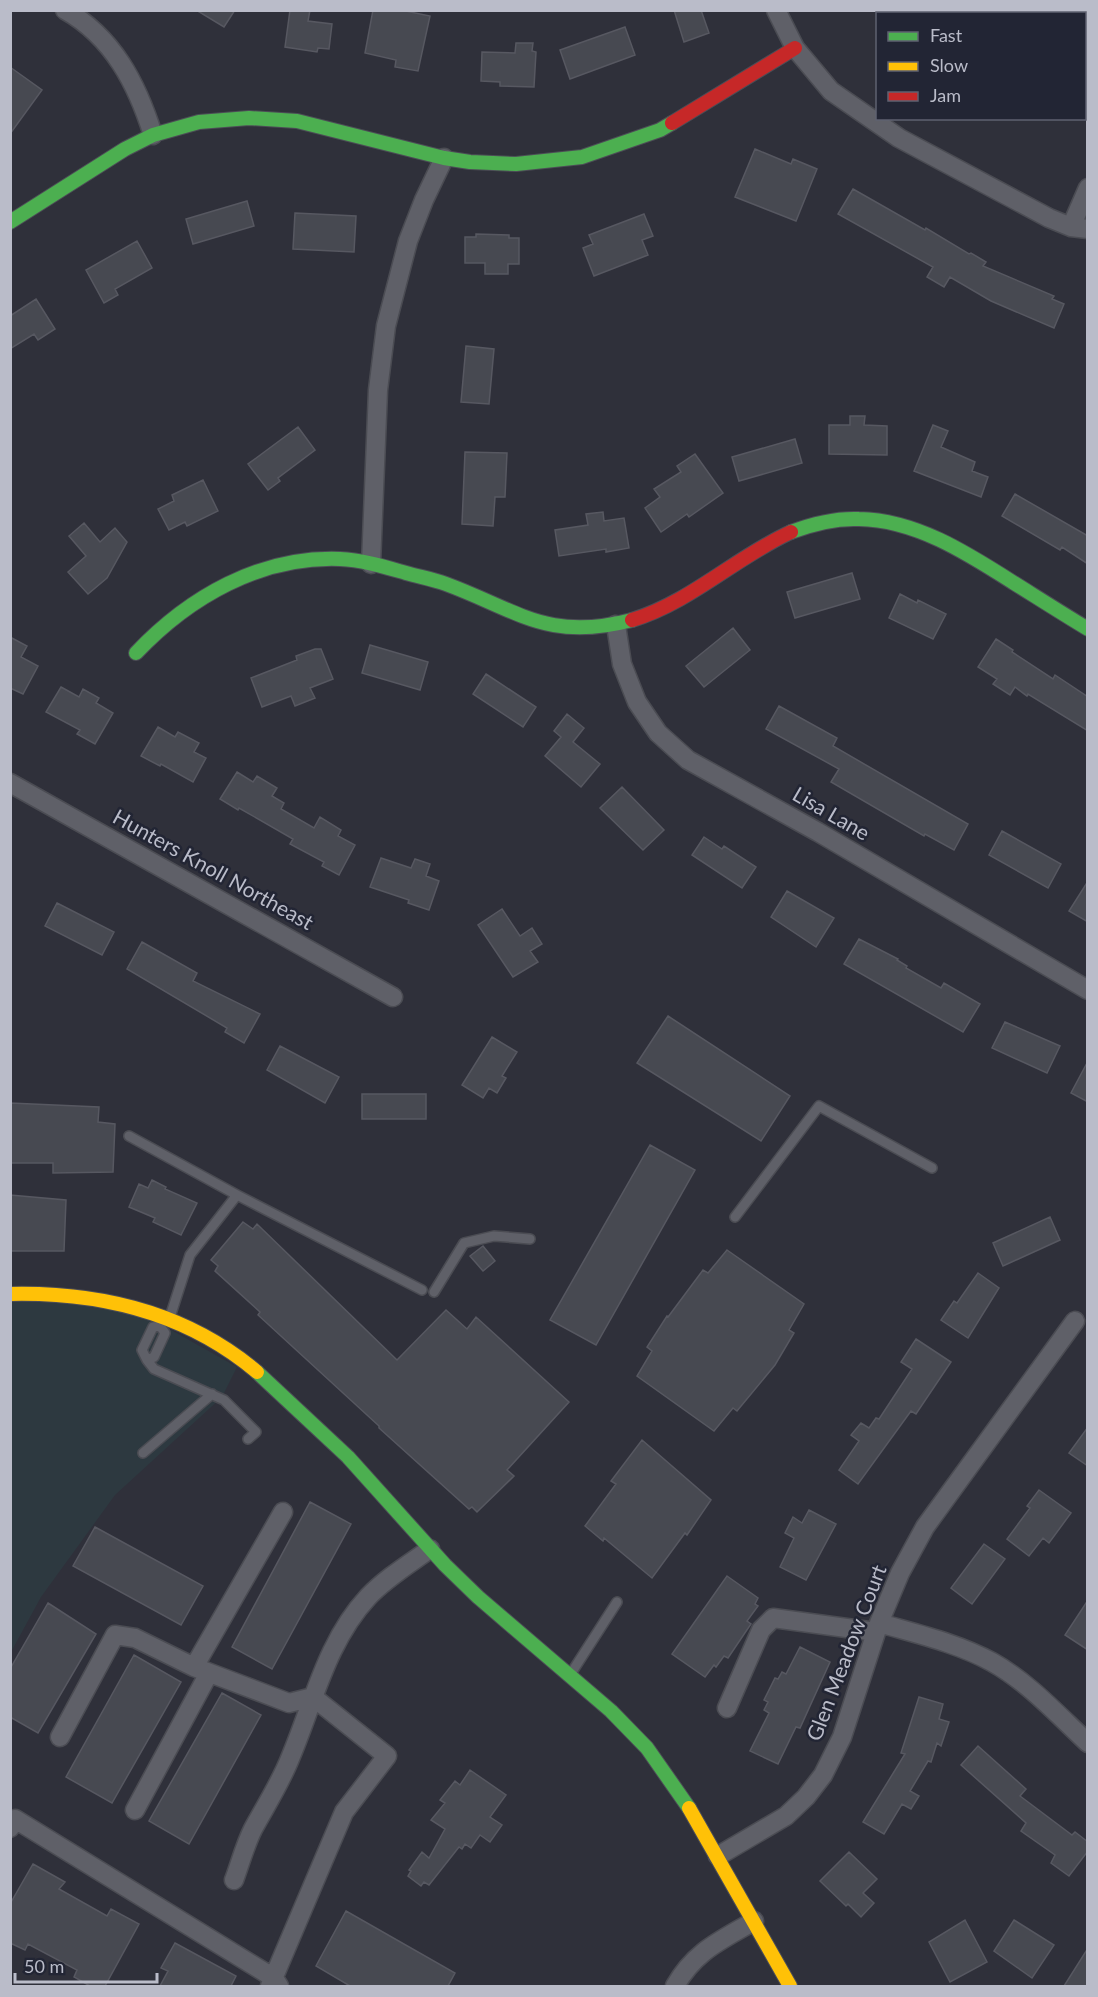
<svg xmlns="http://www.w3.org/2000/svg" width="1098" height="1997" font-family="Lato,sans-serif">
	<rect width="100%" height="100%" fill="#2f303a"/>
	<path fill="#2d3940" d="M11,1294H107L237,1367L222,1397L115,1495L41,1597L11,1652Z"/>
	<path fill="#474951" stroke="#575861" stroke-width="1.5" d="M196,10H235L224,27Z
		M290,10H310L308,21L332,24L329,49L318,48L317,52L285,47Z
		M373,10H401L430,16L418,71L395,67L396,60L365,53Z
		M674,10H701L709,33L684,42Z
		M625,27L635,55L570,79L560,50Z
		M516,43H533L532,51L536,52L534,87L500,86V82L481,81L482,52L515,53Z
		M10,67L42,90L10,134Z
		M755,149L791,164L793,159L817,169L796,221L735,197Z
		M853,189L925,230L926,228L969,254L971,253L986,262L983,266L1054,296L1052,299L1064,304L1054,328L991,301L950,277L944,287L927,277L933,267L838,214Z
		M247,201L254,226L193,244L186,219Z
		M295,213L356,216L354,252L293,249Z
		M644,214L653,236L642,240L648,255L594,276L583,248L593,244L589,235Z
		M476,234L509,235V238H519V264H508V274H485V263H465V237H476Z
		M137,241L152,268L115,289L118,295L104,303L86,270Z
		M36,299L55,329L38,340L34,334L10,349V316Z
		M466,346L494,349L489,404L461,402Z
		M850,416H865L864,425L887,426V455L829,454V425H850Z
		M933,425L948,431L941,447L975,462L972,471L988,477L981,497L914,471Z
		M298,427L315,450L278,478L280,481L268,490L248,464Z
		M795,439L802,463L739,481L732,457Z
		M465,452L507,453L505,497H495L493,526L462,524Z
		M695,454L723,493L689,517L687,514L661,532L645,508L660,497L654,489L681,472L677,466Z
		M203,480L218,511L187,526L185,522L169,530L158,509L174,501L172,495Z
		M1015,494L1088,536V564L1062,547L1060,550L1002,516Z
		M603,512L604,521L624,518L629,548L606,552V549L559,556L555,530L588,525L586,514Z
		M84,523L100,542L115,528L127,542L107,578L88,594L68,572L86,556L69,536Z
		M852,573L860,599L795,618L787,592Z
		M900,594L917,603L918,600L946,614L933,639L889,618Z
		M733,628L750,650L704,687L686,666Z
		M10,637L27,646L21,657L38,666L23,694L10,688Z
		M996,639L1013,650L1012,652L1053,679L1055,675L1088,697V731L1028,694L1027,696L1015,687L1010,695L993,684L997,679L978,667Z
		M370,645L428,662L420,690L362,673Z
		M315,649H321L333,679L310,688L315,698L295,706L291,696L262,707L251,678L297,660L296,656Z
		M486,674L536,707L523,727L473,694Z
		M61,687L79,697L83,689L99,698L96,703L113,713L95,744L77,734L80,730L46,712Z
		M779,706L837,738L833,746L968,824L954,850L925,834L924,836L831,782L839,769L766,729Z
		M567,714L584,728L573,742L600,764L581,787L545,756L561,737L554,731Z
		M158,727L175,737L178,732L199,743L194,752L206,758L193,782L161,764L160,766L141,756Z
		M237,772L253,782L257,776L277,788L272,796L284,803L281,809L314,828L320,817L341,830L338,836L355,845L339,875L322,866L324,862L290,844L293,839L239,808L238,810L220,799Z
		M622,787L664,830L643,850L600,808Z
		M1002,831L1061,864L1048,888L989,855Z
		M704,837L722,849L724,846L756,867L742,888L692,855Z
		M381,858L411,868L415,859L430,864L426,876L439,881L429,910L408,903L409,900L370,887Z
		M1088,881V922L1069,911Z
		M787,891L834,918L816,947L771,917Z
		M57,903L114,932L102,955L45,926Z
		M502,909L520,936L532,928L542,944L530,951L538,962L513,977L478,925Z
		M859,939L898,959L897,960L907,966L906,968L941,988L944,983L980,1004L963,1032L844,964Z
		M142,942L197,973L193,981L260,1014L244,1043L225,1032L227,1028L127,969Z
		M668,1016L790,1096L761,1141L637,1063Z
		M1005,1022L1060,1046L1047,1073L992,1048Z
		M492,1037L517,1052L502,1076L506,1078L497,1093L489,1088L483,1098L462,1085Z
		M280,1046L339,1077L325,1103L267,1070Z
		M1088,1061V1102L1071,1093Z
		M362,1094H426V1119H362Z
		M10,1103L99,1107L98,1122L115,1124L113,1172L53,1173V1163H10Z
		M650,1145L695,1170L596,1345L550,1320Z
		M152,1180L166,1187L165,1189L197,1203L181,1235L153,1222L155,1218L129,1207L139,1184L148,1188Z
		M10,1195L66,1200L64,1251H10Z
		M1050,1217L1060,1240L1003,1266L993,1243Z
		M243,1222L253,1229L257,1224L397,1360L446,1310L467,1329L476,1317L569,1402L507,1470L514,1476L477,1512L472,1507L469,1509L379,1428V1426L258,1315L260,1312L215,1271L218,1266L211,1260Z
		M483,1246L495,1261L483,1271L470,1256Z
		M727,1250L804,1304L789,1330L794,1333L775,1365L737,1411L733,1408L714,1431L637,1376L652,1351L647,1347L667,1316L668,1317L703,1270L708,1273Z
		M978,1273L999,1288L968,1338L941,1320L954,1301L957,1303Z
		M916,1339L951,1362L916,1414L911,1411L858,1484L839,1470L859,1441L851,1435L861,1423L869,1428L876,1418L879,1419L912,1369L901,1362Z
		M1088,1427V1466L1069,1453Z
		M642,1440L711,1500L687,1535L685,1533L652,1578L604,1538L603,1541L585,1526L616,1484L611,1481Z
		M1039,1490L1071,1513L1049,1543L1043,1538L1029,1556L1007,1539L1030,1508L1027,1506Z
		M310,1502L351,1524L272,1669L232,1647Z
		M809,1510L836,1524L806,1580L780,1567L794,1538L785,1533L793,1517L802,1523Z
		M95,1527L203,1586L181,1625L73,1566Z
		M984,1544L1005,1559L972,1604L951,1588Z
		M727,1576L758,1598L755,1604L758,1606L747,1621L751,1624L728,1658L724,1656L716,1667L714,1665L705,1677L672,1654Z
		M1088,1600V1650L1065,1635Z
		M48,1603L96,1634L38,1733L10,1717V1669Z
		M800,1647L830,1662L800,1728L796,1727L778,1764L750,1751L769,1713L764,1710L768,1702L764,1700L775,1678L778,1679L782,1672L786,1674Z
		M134,1655L181,1682L112,1803L66,1777Z
		M222,1693L261,1715L189,1844L149,1821Z
		M919,1697L943,1704L939,1719L949,1722L941,1746L937,1743L931,1762L928,1761L910,1791L919,1796L911,1809L902,1804L884,1834L863,1822L905,1754L901,1753Z
		M978,1746L1026,1789L1020,1796L1072,1835L1075,1832L1088,1842V1851L1069,1876L1051,1863L1055,1855L1021,1831L1026,1823L961,1765Z
		M470,1770L506,1795L490,1817L502,1825L490,1842L480,1835L471,1848L465,1844L462,1849L459,1847L429,1885L424,1882L421,1886L408,1876L411,1871L409,1870L422,1852L429,1858L445,1829L431,1820L445,1803L440,1800L455,1781L460,1785Z
		M849,1852L877,1879L863,1893L874,1903L861,1917L848,1904L846,1906L820,1881Z
		M33,1864L65,1882L59,1889L107,1916L111,1909L139,1924L105,1986H90L74,1977L77,1970L28,1944L25,1950L10,1943V1904Z
		M346,1911L455,1973L448,1986H350L316,1966Z
		M965,1920L987,1962L950,1982L929,1942Z
		M1014,1920L1054,1945L1032,1978L994,1951Z
		M175,1943L236,1976L231,1986H160L168,1971L161,1968Z
		M1088,1948V1986H1064Z"/>
	<g fill="none" stroke-linecap="round" stroke-linejoin="round">
		<defs>
			<path id="lane" d="M129,1136L237,1195L190,1255L169,1320
				M237,1195L422,1290
				M735,1217L819,1106L932,1168
				M434,1292L464,1243L494,1236L530,1239
				M160,1326L165,1333L154,1357L147,1360L142,1350L153,1327Z
				M147,1360L154,1369L224,1400L256,1432L248,1439
				M143,1453L212,1394
				M570,1675L617,1602"/>
			<path id="street" d="M65,10C113,37 137,84 153,135
				M776,10L795,48L831,91L899,138L1049,218L1071,227L1088,229
				M1071,227L1088,188
				M371,564L378,390L386,326L408,241L424,200L444,158
				M616,625L622,664L637,702L658,733L688,760L818,832L1088,990
				M10,783L393,997
				M879,1623C917,1634 957,1643 992,1662C1028,1682 1058,1715 1088,1743
				M194,1667L283,1512
				M727,1708L761,1630L773,1618L876,1632
				M60,1737L115,1635L135,1638L194,1667L289,1703L313,1697L387,1756L344,1812L270,1986
				M135,1810L209,1673
				M10,1828L15,1819L274,1978L279,1986
				M718,1856L786,1816L806,1797L823,1775L842,1737L879,1623L900,1573L925,1527L1075,1321
				M234,1880C240,1864 245,1845 253,1829C266,1805 281,1782 291,1756C314,1701 327,1641 368,1597C386,1578 409,1564 430,1549
				M675,1986C695,1951 720,1941 754,1921"/>
			<path id="fast" d="M10,222L125,149L153,135L199,122L249,118L297,121L444,158L470,162L516,164L582,157L660,130L672,123
				M791,532C812,524 836,518 859,519C916,520 967,553 1014,583C1038,598 1063,614 1088,629
				M136,653C189,597 260,556 340,559C363,560 385,567 406,573C420,577 433,579 446,584C519,611 548,642 632,620
				M257,1372L348,1457L445,1565L478,1597L611,1711L647,1748L689,1808"/>
			<path id="slow" d="M10,1294C100,1292 187,1313 257,1372
				M689,1808L790,1986"/>
			<path id="jam" d="M672,123L795,48
				M632,620C691,602 736,557 791,532"/>
		</defs>
		<use href="#lane" stroke="#4b4c53" stroke-width="12"/>
		<use href="#street" stroke="#4b4c53" stroke-width="21"/>
		<use href="#fast" stroke="#4c4d56" stroke-width="16"/>
		<use href="#slow" stroke="#4c4d56" stroke-width="16"/>
		<use href="#jam" stroke="#4c4d56" stroke-width="16"/>
		<use href="#lane" stroke="#5f6068" stroke-width="9"/>
		<use href="#street" stroke="#5f6068" stroke-width="18"/>
		<use href="#fast" stroke="#4caf50" stroke-width="14"/>
		<use href="#slow" stroke="#ffc107" stroke-width="14"/>
		<use href="#jam" stroke="#c62828" stroke-width="14"/>
	</g>
	<g text-anchor="middle" stroke-width="5" stroke-linejoin="round" paint-order="stroke">
		<g font-size="21" fill="#babcc9" stroke="#222534">
			<text transform="translate(831 814) rotate(30)" y="7">Lisa Lane</text>
			<text transform="translate(213 870) rotate(29)" y="7">Hunters Knoll Northeast</text>
			<text transform="translate(847 1653) rotate(-69)" y="7">Glen Meadow Court</text>
		</g>
	</g>
	<rect width="1098" height="1997" fill="none" stroke="#babcc9" stroke-width="24"/>
	<rect x="876" y="12" width="210" height="108" fill="#222534" stroke="#5f6170" stroke-width="1.5"/>
	<rect x="888" y="32" width="30" height="9" fill="#4caf50" stroke="#5f6170" stroke-width="1.5"/>
	<text x="930" y="42" font-size="18" fill="#babcc9">Fast</text>
	<rect x="888" y="62" width="30" height="9" fill="#ffc107" stroke="#5f6170" stroke-width="1.5"/>
	<text x="930" y="72" font-size="18" fill="#babcc9">Slow</text>
	<rect x="888" y="92" width="30" height="9" fill="#c62828" stroke="#5f6170" stroke-width="1.5"/>
	<text x="930" y="102" font-size="18" fill="#babcc9">Jam</text>
	<path d="M15 1973v9h142v-9" fill="none" stroke="#babcc9" stroke-width="3"/>
	<text x="24" y="1973" font-size="18" fill="#babcc9" stroke="#222534" stroke-width="4.5" paint-order="stroke">50 m</text>
</svg>
